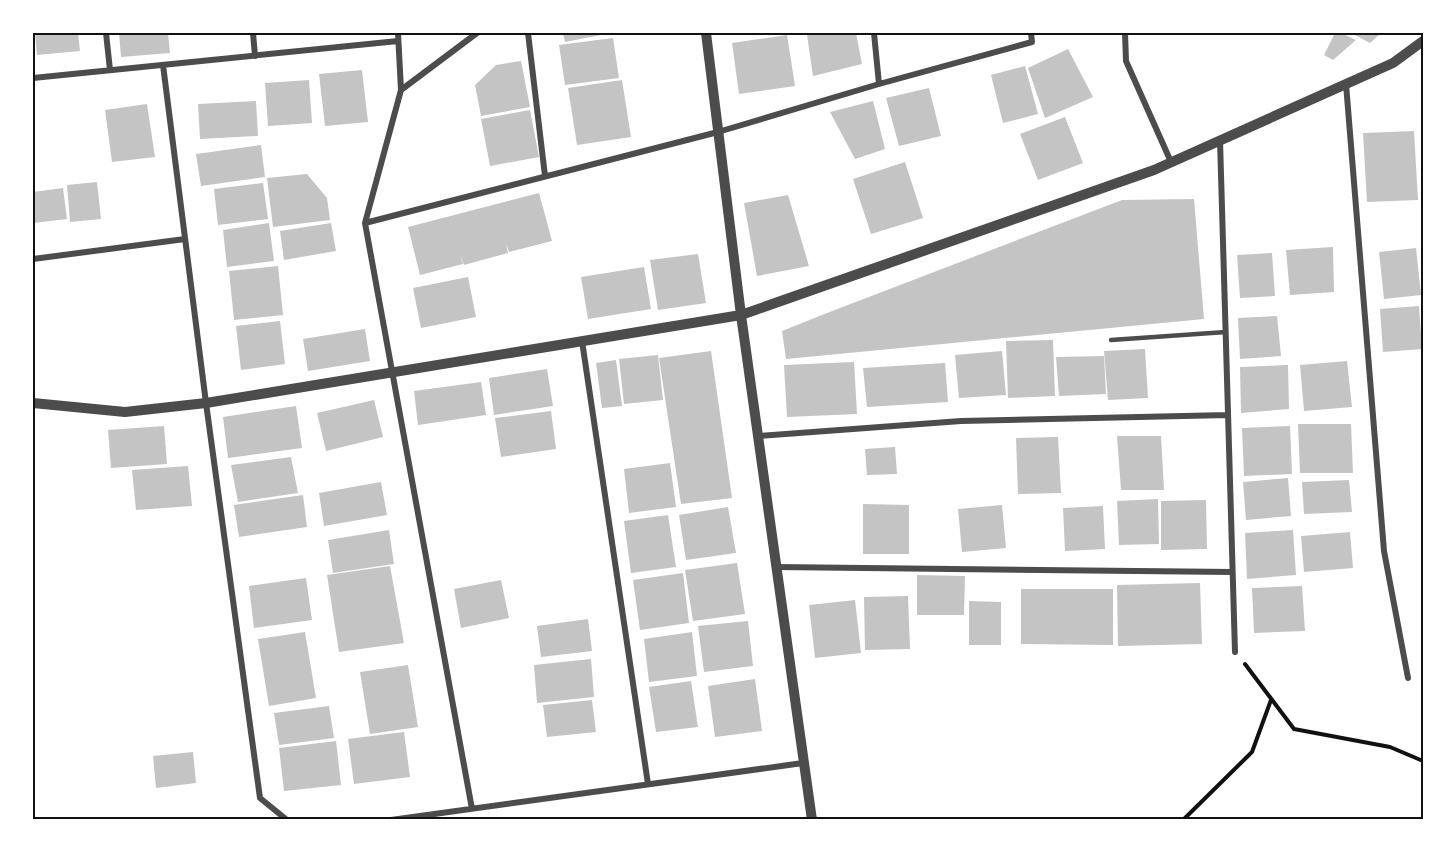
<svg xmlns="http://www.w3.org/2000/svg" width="1456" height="853" font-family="'Playfair Display',serif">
	<rect width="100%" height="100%" fill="#fff"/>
	<path fill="#c4c4c4" d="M35,33H78L80,51L37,55Z
		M119,33H168L170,53L121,57Z
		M563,33H606V34L565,42Z
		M821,33H856L862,64L813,76L807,35Z
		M1335,33H1341L1356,40L1333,60L1324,55Z
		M1351,33H1381L1370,43Z
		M787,35L795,86L739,94L732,43Z
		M613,38L619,78L565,85L559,45Z
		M1068,49L1093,97L1045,118L1028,68Z
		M521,61L530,107L481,116L475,85L496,65Z
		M1025,66L1038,114L1003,123L991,75Z
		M362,70L368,122L325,126L319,74Z
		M309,80L312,123L268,126L265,83Z
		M622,80L631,137L577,145L568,88Z
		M929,88L941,136L899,146L886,98Z
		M256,101L258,136L200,139L198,104Z
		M873,101L885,149L855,159L830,112Z
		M147,104L155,157L112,162L105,110Z
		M530,110L539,157L490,166L481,119Z
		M1065,117L1083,163L1038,180L1020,134Z
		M1414,131L1418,200L1367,202L1363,133Z
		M261,145L265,177L201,186L196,154Z
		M905,162L923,218L871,234L853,179Z
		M307,174L327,198L330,220L273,227L267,178Z
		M97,182L101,219L70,222L67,185Z
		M263,183L268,219L218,225L214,189Z
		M63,188L67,219L33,223V192Z
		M539,193L552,241L509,252L506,243L508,253L464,265L460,254L463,264L420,275L408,227Z
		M788,195L809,266L757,276L744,203Z
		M1194,199L1204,319L786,359L782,331L827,313L1122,200Z
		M269,223L274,261L227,267L223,230Z
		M331,223L336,251L284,260L280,231Z
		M1333,247L1334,292L1290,295L1286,250Z
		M1416,248L1421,295L1384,299L1379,252Z
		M1272,253L1275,296L1240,298L1237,255Z
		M698,254L706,303L658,310L650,260Z
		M278,266L283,315L234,320L229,271Z
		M644,267L651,309L588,319L581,277Z
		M468,277L476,317L421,328L413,288Z
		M1419,306L1422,349L1383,352L1380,309Z
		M1277,316L1281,356L1240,359L1238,318Z
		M280,321L285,364L241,370L236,326Z
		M365,329L370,361L308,371L303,339Z
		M1053,340L1055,396L1008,398L1006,341Z
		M1145,349L1148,398L1108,400L1104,351Z
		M711,351L732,498L681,504L659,358Z
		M1002,351L1006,395L959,398L955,355Z
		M658,355L663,400L624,404L619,359Z
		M1104,356L1106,394L1059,396L1056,357Z
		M616,360L622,406L602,408L596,363Z
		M1347,361L1352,407L1304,411L1300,365Z
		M854,362L857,414L787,417L784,365Z
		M945,363L948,402L867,407L863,368Z
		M1288,365L1289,409L1241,413L1240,367Z
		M547,369L553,406L494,415L489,378Z
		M481,382L486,415L418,425L414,391Z
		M374,400L383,437L326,451L317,413Z
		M296,406L302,448L228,458L223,417Z
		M551,411L556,449L501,457L495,418Z
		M1298,424H1351L1353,473H1300Z
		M164,426L167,464L111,468L108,430Z
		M1290,426L1292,474L1244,476L1242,428Z
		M1117,436H1161L1164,490H1121Z
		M1058,437L1061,493L1018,494L1016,438Z
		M895,447L897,474L867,475L865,449Z
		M291,457L298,493L238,502L231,465Z
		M670,463L676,507L629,513L624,469Z
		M188,466L192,506L136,510L132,470Z
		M1288,478L1291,516L1246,520L1243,482Z
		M1349,480L1352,512L1304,514L1302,482Z
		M381,482L387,515L324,526L319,493Z
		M303,495L307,527L239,537L234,505Z
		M1158,499L1159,544L1119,545L1117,501Z
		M1206,500L1207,549L1161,550V501Z
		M863,504L909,505V554H863Z
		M1002,505L1006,548L962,552L958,509Z
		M1103,506L1105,549L1065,551L1063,508Z
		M728,507L736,553L686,560L679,515Z
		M668,515L676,567L631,573L624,521Z
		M389,530L394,564L333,573L328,540Z
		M1293,530L1296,575L1247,579L1245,533Z
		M1350,532L1353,568L1304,572L1301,536Z
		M737,563L745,614L693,621L685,570Z
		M390,566L404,643L339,652L327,575Z
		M683,573L689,623L640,630L633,580Z
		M917,575L965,576L964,615H917Z
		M306,578L312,620L254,628L249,586Z
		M501,580L509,618L461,628L454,589Z
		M1200,583L1202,644L1118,646L1117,585Z
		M1302,586L1305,631L1254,633L1252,588Z
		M1021,589H1113V645L1021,644Z
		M908,596L910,649L865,650L864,597Z
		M855,600L861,653L815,658L809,605Z
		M969,601L1001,602V645H969Z
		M588,619L592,651L541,657L537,626Z
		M748,621L753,666L704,672L698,626Z
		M305,632L316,698L269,706L258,639Z
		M692,632L697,676L649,682L644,639Z
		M591,659L594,697L537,703L534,665Z
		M408,665L418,727L370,734L360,672Z
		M755,679L762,731L715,737L708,686Z
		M691,681L698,727L656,732L649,687Z
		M592,700L596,732L547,737L543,705Z
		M329,706L334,738L279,745L274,713Z
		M404,732L410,777L354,784L348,739Z
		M336,741L341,785L284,791L279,748Z
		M193,752L196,783L156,788L153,756Z"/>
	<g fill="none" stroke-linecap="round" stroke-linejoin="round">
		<path stroke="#111" stroke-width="4" d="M1245,664L1294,729L1390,747L1423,761
			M1183,820L1252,752L1271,700"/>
		<path stroke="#4c4c4c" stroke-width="4.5" d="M1111,340L1226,332"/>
		<path stroke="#4c4c4c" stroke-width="6" d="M106,33L110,70
			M253,33L255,56
			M398,33L401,90L365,223L472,809
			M528,33L545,176
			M874,33L879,84
			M1125,33L1126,61L1171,162
			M163,65L206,403L260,798L287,820
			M33,78L398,41
			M1346,84L1384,551L1408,678
			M401,90L477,33
			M1220,140L1235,652
			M365,223L718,132L879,84L1032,42L1031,33
			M33,259L185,239
			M582,341L648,784
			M758,436L961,421L1228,415
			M776,567L1232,572
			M391,820L803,763"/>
		<path stroke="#4c4c4c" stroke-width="10" d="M706,33L741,315L812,820
			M33,403L125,412L206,403L741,315L1154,170L1393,63L1423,41"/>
	</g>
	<rect width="1456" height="853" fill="none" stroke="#ffffff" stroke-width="69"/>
	<rect x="34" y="34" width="1388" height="784" fill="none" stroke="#111" stroke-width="2"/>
</svg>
